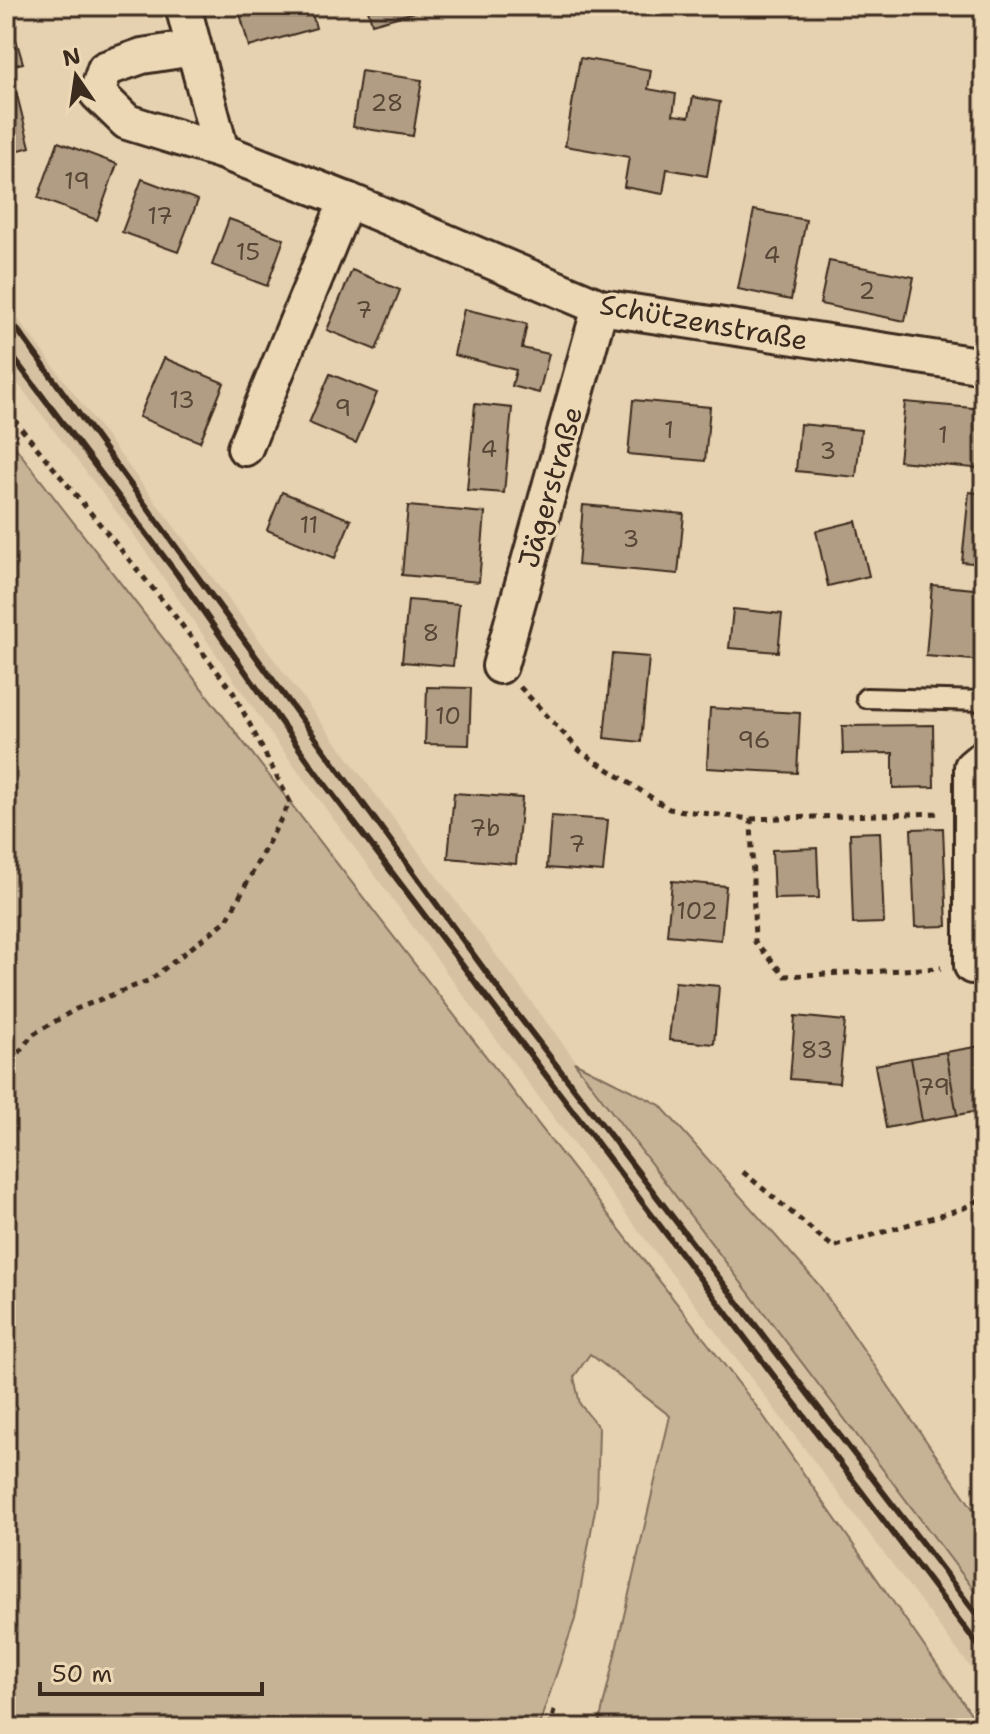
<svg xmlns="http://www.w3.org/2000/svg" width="990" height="1734" font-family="'Shantell Sans',sans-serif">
	<rect width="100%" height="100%" fill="#e6d1b0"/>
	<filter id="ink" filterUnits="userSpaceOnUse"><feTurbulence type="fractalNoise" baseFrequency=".0125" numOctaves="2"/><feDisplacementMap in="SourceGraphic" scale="16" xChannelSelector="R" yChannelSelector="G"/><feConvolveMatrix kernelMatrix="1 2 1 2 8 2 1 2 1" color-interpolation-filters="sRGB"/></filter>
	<g filter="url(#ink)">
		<path fill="#d6c1a2" d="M6,303L984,1604V1685L580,1153L278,744L132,532L6,368Z"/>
		<path fill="#c6b295" stroke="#806e5a" stroke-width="2" d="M6,435L760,1411L981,1728H598L670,1416L590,1354L574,1377L580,1404L599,1428L597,1499L575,1619L538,1728H6Z
			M574,1062L660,1105L819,1285L984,1525V1603Z"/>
		<path fill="#b19d83" stroke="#3b2a1e" stroke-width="2" d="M6,6L23,63L6,67Z
			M238,6H310L316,28L249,47Z
			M367,6H425L426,9L372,24Z
			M580,58L651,70L648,89L676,94L673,115L689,117L693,97L720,102L707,176L667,169L663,194L624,187L629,157L565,146Z
			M361,71L422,80L413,136L353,127Z
			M15,87L30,147L6,154V90Z
			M58,142L117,164L97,220L38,198Z
			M142,179L198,200L178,252L122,232Z
			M754,210L806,220L791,300L738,289Z
			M229,219L284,239L267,286L212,265Z
			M829,261L914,277L905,321L820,304Z
			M352,270L400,290L376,350L327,330Z
			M984,297V330L978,328Z
			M464,309L527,324L522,348L549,354L539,393L512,386L516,370L454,355Z
			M164,358L224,383L200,442L139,417Z
			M330,374L377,393L356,443L309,423Z
			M633,400L710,407L705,461L628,454Z
			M905,402L984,409V469L899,461Z
			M475,404L512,408L504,493L467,490Z
			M800,424L861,430L856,477L796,471Z
			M282,492L351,520L335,558L267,530Z
			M969,492L984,494V564L962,562Z
			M583,505L684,514L678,574L578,565Z
			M408,506L485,513L479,582L402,575Z
			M856,521L869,576L828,586L816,531Z
			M932,585L984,590V661L926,656Z
			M408,600L459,604L453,666L402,662Z
			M733,609L782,614L778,652L729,648Z
			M612,654L649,657L641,742L604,738Z
			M427,687L471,688L469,745L425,744Z
			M710,708L800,713L797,773L707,768Z
			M933,725L934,787L893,788V753L843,754L842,726Z
			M454,793L522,798L516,864L448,858Z
			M551,816L608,820L603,872L547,868Z
			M943,828L947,926L915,927L911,829Z
			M880,832L884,923L853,924L850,833Z
			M817,848L819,898L774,899L772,850Z
			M672,881L726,886L721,940L667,935Z
			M675,982L719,986L714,1044L669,1040Z
			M795,1016L845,1021L839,1083L790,1079Z
			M981,1046L984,1110L957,1115L946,1052Z
			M946,1052L957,1115L922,1121L911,1058Z
			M911,1058L922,1121L886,1128L875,1065Z"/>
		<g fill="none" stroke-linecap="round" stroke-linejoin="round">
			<defs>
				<path id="service" d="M866,698L984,701"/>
				<path id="minor" d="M183,6L221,151
					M194,48L142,56L105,69L97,93L127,122L221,151L347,200L600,307L984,366
					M245,448L347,200
					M500,666L600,307
					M972,966V767L984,757"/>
			</defs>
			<use href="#service" stroke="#3b2a1e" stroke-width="24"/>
			<use href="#minor" stroke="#3b2a1e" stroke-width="40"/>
			<path stroke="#3b2a1e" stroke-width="5" stroke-dasharray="6 6" stroke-linecap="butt" d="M6,410L168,607L233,692L290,802L227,920L150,980L76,1009L32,1035L6,1070
				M520,687L580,751L669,809L751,819L755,942L785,976L941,968
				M751,819L942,813
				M743,1172L833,1247L964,1208L984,1197
				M549,1728L555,1708"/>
			<use href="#service" stroke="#edd8b6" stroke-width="18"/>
			<use href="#minor" stroke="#edd8b6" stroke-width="34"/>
			<path stroke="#3b2a1e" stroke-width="6" d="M6,314L508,1002L984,1624
				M6,348L177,574L315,771L984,1653"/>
		</g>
	</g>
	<g text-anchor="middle" stroke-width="7" stroke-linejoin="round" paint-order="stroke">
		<g font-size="24" fill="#584737">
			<text x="387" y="111">28</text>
			<text x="77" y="189">19</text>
			<text x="160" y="224">17</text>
			<text x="248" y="260">15</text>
			<text x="772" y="263">4</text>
			<text x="867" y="299">2</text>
			<text x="364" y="318">7</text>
			<text x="182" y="408">13</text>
			<text x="343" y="416">9</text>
			<text x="669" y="438">1</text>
			<text x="943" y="443">1</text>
			<text x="489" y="457">4</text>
			<text x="828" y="459">3</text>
			<text x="309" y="533">11</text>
			<text x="631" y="547">3</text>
			<text x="431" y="641">8</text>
			<text x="448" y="724">10</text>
			<text x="754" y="748">96</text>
			<text x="485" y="836">7b</text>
			<text x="577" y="852">7</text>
			<text x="697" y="919">102</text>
			<text x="817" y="1058">83</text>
			<text x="934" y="1095">79</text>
		</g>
		<g font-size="28" fill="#3b2a1e" stroke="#edd8b6">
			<text transform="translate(704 322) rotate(10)" y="10">Schützenstraße</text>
			<text transform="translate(550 487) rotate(-74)" y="10">Jägerstraße</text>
		</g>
	</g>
	<rect width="990" height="1734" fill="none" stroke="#edd8b6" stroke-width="32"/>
	<rect x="16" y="16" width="958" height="1702" fill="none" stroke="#3b2a1e" stroke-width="3" filter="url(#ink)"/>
	<g transform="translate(76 76) rotate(347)" stroke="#edd8b6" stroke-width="6" paint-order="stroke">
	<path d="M0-6L14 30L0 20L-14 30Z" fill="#3b2a1e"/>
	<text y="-12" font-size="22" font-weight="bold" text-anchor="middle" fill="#3b2a1e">N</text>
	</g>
	<path d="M40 1682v12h222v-12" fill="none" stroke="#3b2a1e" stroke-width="4"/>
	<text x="52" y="1682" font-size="24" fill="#3b2a1e" stroke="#edd8b6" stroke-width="6" paint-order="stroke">50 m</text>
</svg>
